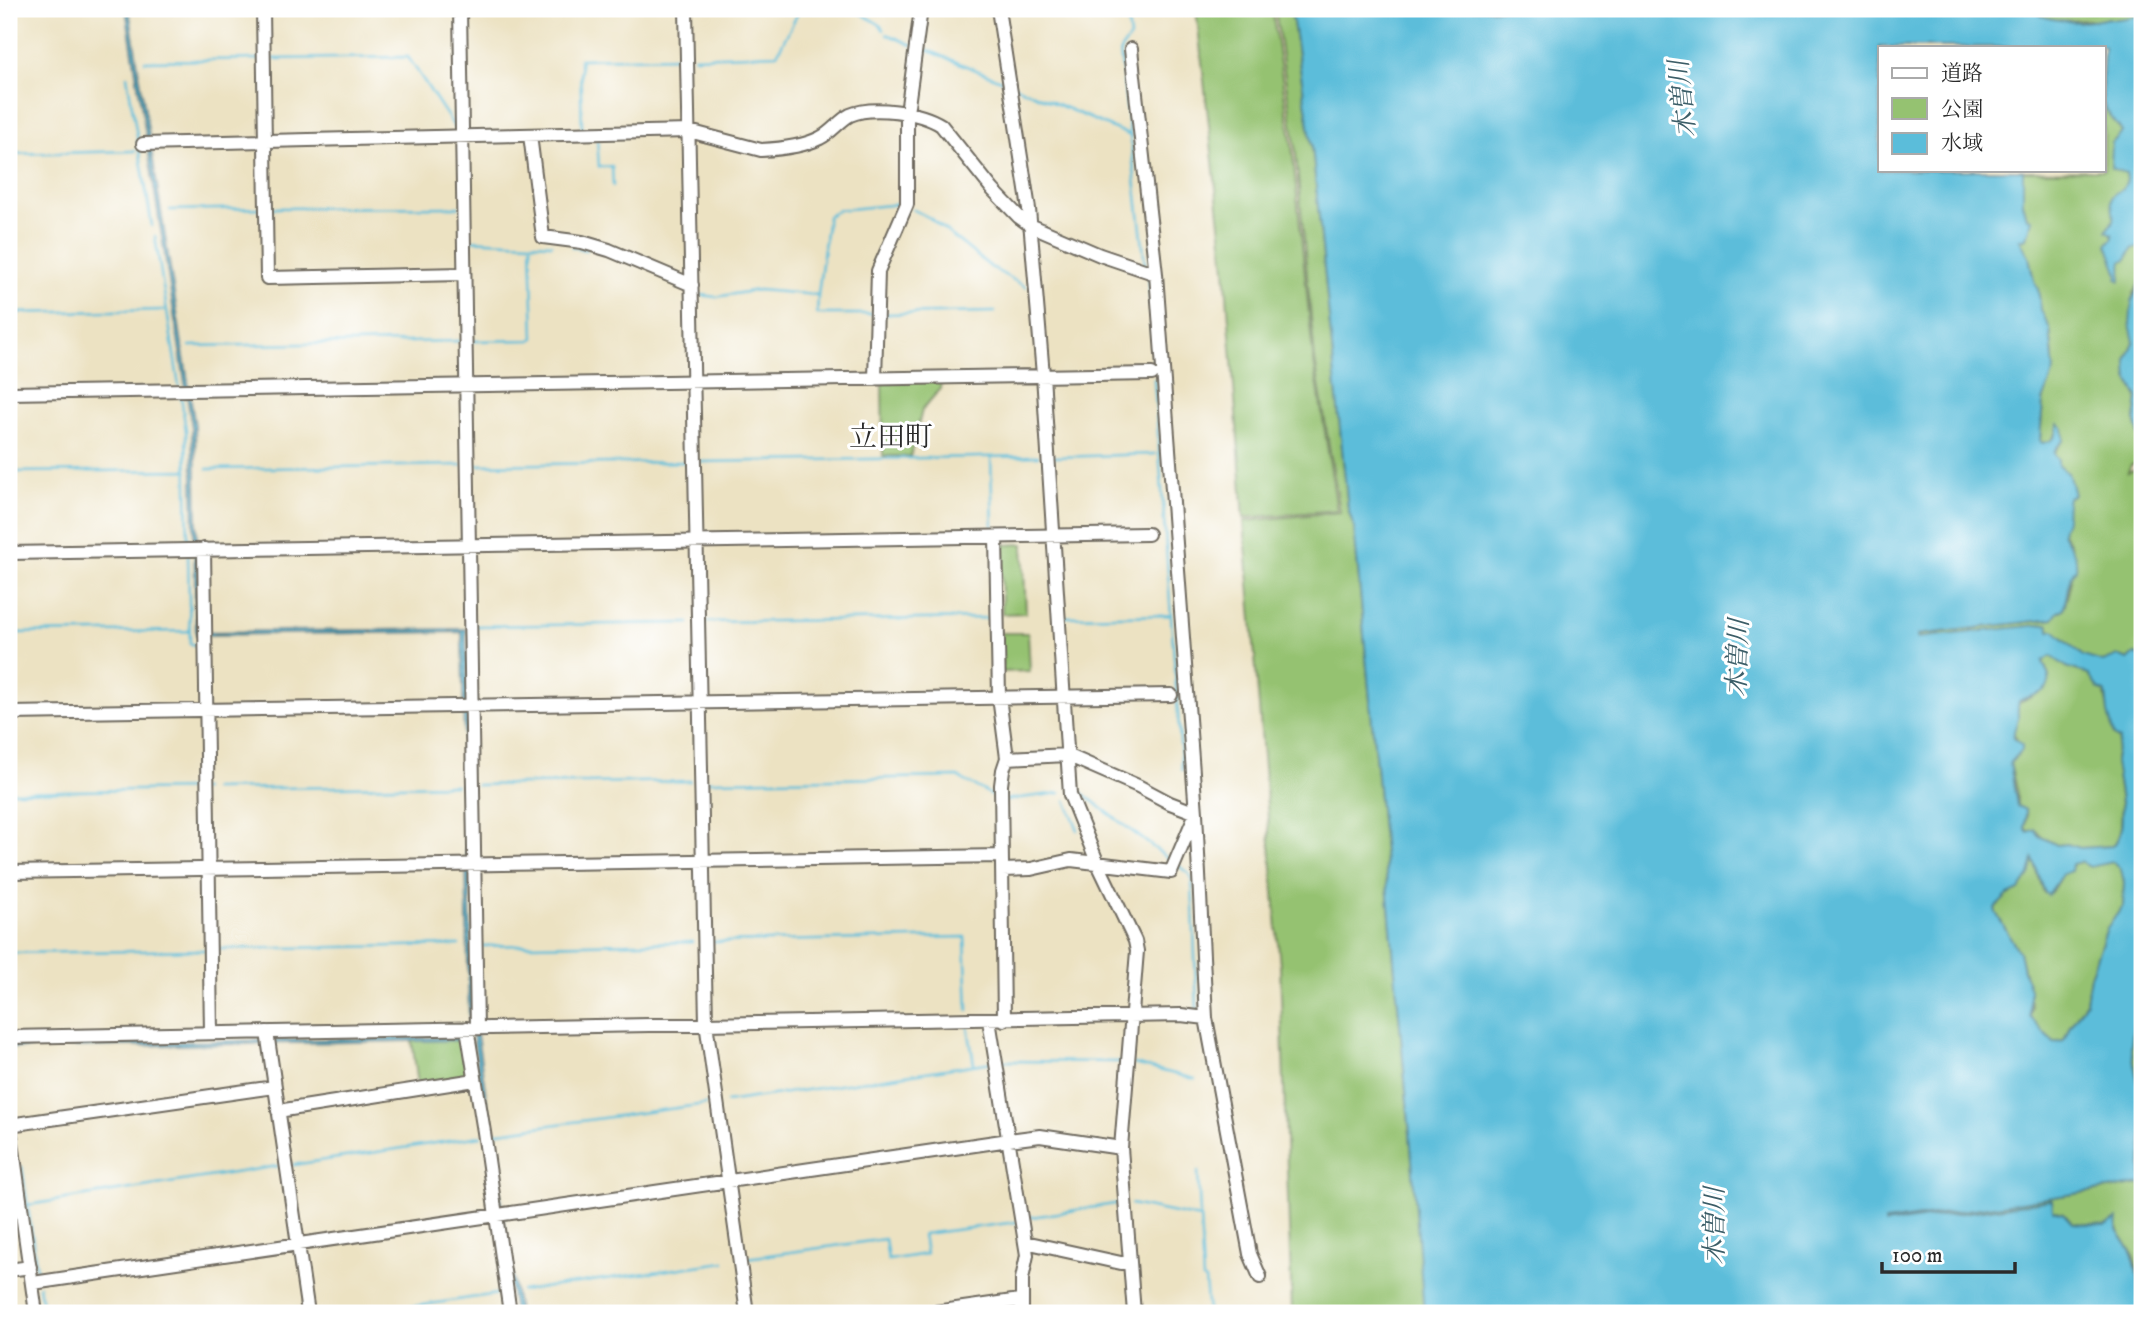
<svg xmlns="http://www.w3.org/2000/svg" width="2151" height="1322" font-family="'IM FELL DW Pica','Noto Serif JP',serif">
	<rect width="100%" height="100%" fill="#fff"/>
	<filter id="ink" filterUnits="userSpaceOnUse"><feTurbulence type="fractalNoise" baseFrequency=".0143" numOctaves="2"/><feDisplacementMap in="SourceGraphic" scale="14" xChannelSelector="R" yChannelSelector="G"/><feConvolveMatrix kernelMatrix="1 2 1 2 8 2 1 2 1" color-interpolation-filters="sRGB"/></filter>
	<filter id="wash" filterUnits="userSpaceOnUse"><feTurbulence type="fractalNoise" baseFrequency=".00686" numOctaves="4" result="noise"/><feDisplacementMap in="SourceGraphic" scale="28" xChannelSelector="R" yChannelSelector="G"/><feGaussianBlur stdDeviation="1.57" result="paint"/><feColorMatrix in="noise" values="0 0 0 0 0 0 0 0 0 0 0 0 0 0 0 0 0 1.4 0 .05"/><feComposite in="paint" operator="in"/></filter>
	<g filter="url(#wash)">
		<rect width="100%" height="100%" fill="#ece2c2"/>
		<path fill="#95c271" stroke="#60764e" stroke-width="2" d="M1196,9H1272L1292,146L1313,355L1337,510L1244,518L1225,269Z
			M1275,9H1291L1312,146L1348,509L1354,527L1410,1134L1425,1313H1292L1280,967L1244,521L1340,512L1315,359L1295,145Z
			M2037,9H2142V35L2090,20L2055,21L2040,16Z
			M2104,105L2122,132L2142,110V278L2134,293V342L2127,359V368L2128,378L2138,398L2135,419L2142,448V457L2139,463L2131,465L2128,472L2142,467V657L2135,654L2128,660L2118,656L2109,662H2103L2083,657L2062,637L2050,631L2048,624L1917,639L1916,635L2053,619L2058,612L2063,609C2070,592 2075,567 2071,548C2070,541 2063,537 2062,529L2066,519L2064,511L2068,497L2071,496L2068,473L2058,466L2054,453L2064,438L2063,431L2057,432L2050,442L2042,443L2040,441L2043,401L2053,368V355L2050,329L2041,310L2038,289L2034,281L2029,257L2020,239H2025L2029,232L2031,219L2027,218L2023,203V171L2104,170Z
			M941,380L940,389L922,410L911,456H883L882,382Z
			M1023,544L1026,613L1002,614L1001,545Z
			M1001,633H1028L1030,671L1002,672Z
			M2051,655L2067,667L2088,674L2099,689L2106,693L2105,696L2114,736L2119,740C2118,747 2115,754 2115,761C2117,785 2130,827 2113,846L2080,848L2067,844L2057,845L2044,839L2037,831L2032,830L2029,832L2025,828L2027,814L2023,809L2017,806V793L2010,763L2022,750L2013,732C2016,722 2016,712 2019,702L2031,697L2049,676L2043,661Z
			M2033,858L2044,893L2051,892L2062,874L2072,867L2073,863L2080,862L2091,866L2113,862L2121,869L2124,882L2123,906L2107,928L2090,976L2086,1002L2070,1026L2064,1040L2054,1043L2030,1017L2032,1007L2019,952L1996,913L1995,908L2008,895L2019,890L2029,875Z
			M2142,996V1105L2131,1047L2135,1012Z
			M466,1040L472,1077L418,1085L412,1041Z
			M2142,1184V1313H2140C2138,1295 2142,1273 2134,1256C2128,1244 2115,1233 2117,1220L2105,1225L2072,1223L2063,1213L2053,1210L2052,1206L1885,1225L1884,1222Z"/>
		<path fill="#5bbdda" stroke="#437482" stroke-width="2" fill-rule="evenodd" d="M126,9H129L195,426L199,632L466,629L472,1023L469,1024L462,632L196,635L192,427Z
			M1291,9H2037L2041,16C2062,22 2086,24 2108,18C2116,22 2130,16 2139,16L2142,18V248H2133L2127,259L2122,261C2120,268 2123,273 2120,281L2117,279L2118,275L2107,244L2113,238L2112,234L2107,231C2108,227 2112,224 2113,220C2116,205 2102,197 2123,189L2127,180L2126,173L2111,168L2112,143L2122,132C2117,123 2108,116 2104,105C2100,95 2104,60 2104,47H1880V170H2023V203L2027,218L2032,219L2029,232L2025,239H2020L2029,257L2034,281L2038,289L2041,310L2050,329L2054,371L2043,401L2040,440L2042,443C2055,441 2057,436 2058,424L2063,427L2064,440L2056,448L2054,453L2058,459V466L2068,473L2074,494L2068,497C2066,506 2067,511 2066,519C2066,526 2060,527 2063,535C2069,550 2078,549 2076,569C2067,578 2068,597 2063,609L2058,612L2053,619L1917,635V638L2048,624L2050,631L2054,630L2083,656L2103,662L2118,656L2128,660L2135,654L2142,657V996L2135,1012L2131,1047L2142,1105V1184L1885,1222V1224L2052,1200L2053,1210L2063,1213L2072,1223L2105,1225L2118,1219L2117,1230C2142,1262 2136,1276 2140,1313H1424L1410,1134L1354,527L1348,509L1312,146ZM2051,656L2067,667L2088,674L2098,689L2106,693L2108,713L2114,736L2119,740C2118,747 2115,755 2115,763C2118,785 2130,828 2113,846L2080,848L2067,844L2057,845L2039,836L2035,829L2028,832L2025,828L2026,810L2017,806L2010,763L2022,750V745L2014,739C2012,730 2017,726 2018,718C2018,712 2017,708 2019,701C2028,695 2052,694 2049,678C2048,672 2044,666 2043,661ZM2033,859L2045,893L2048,895L2062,874L2071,871L2072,864L2080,862L2090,867L2113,862L2121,869L2124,882L2123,906L2107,928L2090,976L2086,1002L2070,1026L2064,1040L2054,1043L2030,1017V989L2023,971L2019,952L1996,913L1995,908L2008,895L2019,890L2029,875Z
			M2142,278V448L2135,419L2138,398L2128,378L2127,368V359L2134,342L2130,324L2132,301Z
			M473,1035H477L518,1313H514Z
			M463,1037L466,1040L9,1048V1045Z"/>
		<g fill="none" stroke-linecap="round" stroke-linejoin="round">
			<path stroke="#5bbdda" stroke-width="2.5" d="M853,9L879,24L884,30
				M1123,9L1127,14L1130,37L1120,51L1145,264
				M887,34L912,45
				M920,47L1003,81
				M694,57L777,54L800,9
				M269,59L408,57L457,131
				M145,61L260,59
				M127,76L152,226
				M1015,86L1131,136
				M582,129L580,59L680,57
				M597,138L599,167L612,166L613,186
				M9,154L135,151
				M270,208L459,207
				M912,209L930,218L992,268L1026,287
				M170,210L263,208
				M155,236L179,386
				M468,240L552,244
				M572,247L586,250
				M1149,279L1154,369
				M701,295L716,297L758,290L818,295L828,216L838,210L900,204
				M818,296L817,314H872
				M9,313L164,310
				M881,314L995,312
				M472,341L531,340L534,338L531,243
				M190,346L460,341
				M1154,379L1182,770
				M181,396L186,431L188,545
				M1054,457L1155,454
				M991,458L993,532
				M701,462L1038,456
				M473,465L686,462
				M207,469L463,465
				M9,472L186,470
				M188,555L190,644L200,645
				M1063,617L1170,615
				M704,622L992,618
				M476,626L689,623
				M9,633L190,631
				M707,781L958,777L997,798
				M477,785L690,781
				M213,789L456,785
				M1074,791L1082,793L1170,860
				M9,792L203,789
				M1005,800L1060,793
				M1066,800L1078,830
				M1179,866L1189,874L1192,880L1197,1010
				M713,942L965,937L968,1011
				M479,946L692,942
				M217,949L459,945
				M9,953L205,950
				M968,1027L974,1064
				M1002,1061L1125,1062
				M1134,1064L1195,1079
				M9,1083L14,1118
				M726,1102L992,1062
				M492,1133L706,1104
				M293,1165L481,1136
				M22,1167L38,1278
				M1198,1171L1203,1280H1205L1208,1313
				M1131,1204L1200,1218
				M28,1205L278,1166
				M1025,1218L1121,1203
				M747,1258L885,1239L888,1260L926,1254L923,1234L1017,1222
				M39,1285L43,1313
				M521,1291L724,1262
				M369,1313L504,1293"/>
		</g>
	</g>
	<g filter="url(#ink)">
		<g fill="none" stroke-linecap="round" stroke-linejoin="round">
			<defs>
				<path id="minor" d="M263,9L267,278L464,274
					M460,9L477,1028
					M686,9L706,1023L747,1313
					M998,9L1029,209L1043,375L1070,795L1098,864L1135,941L1137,951L1121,1148L1134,1313
					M1131,49L1156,274L1196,813L1206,1018L1250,1254L1260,1277
					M530,135L543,237L582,242L609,250L692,285
					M143,144L689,131L761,150C780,149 802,147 820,138C831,133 839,121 850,115C872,105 921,112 941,125L993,190L1019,217L1030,225L1100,255L1156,274
					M875,379L878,271L907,204V113L921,9
					M9,393L1152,374
					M996,537L999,697L1007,758L1003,770L1001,785L1004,1020
					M204,549L211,1033
					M9,553L1148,534
					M9,713L1171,695
					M1002,870L1031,869L1071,860L1171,872L1196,813L1170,803L1138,786L1067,755L1007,758
					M9,872L1001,856
					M989,1020L1027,1255L1022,1279V1313
					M467,1028L484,1132L510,1313
					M267,1032L308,1313
					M9,1037L1181,1015L1206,1018
					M278,1111L475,1080
					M9,1121L36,1313
					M9,1125L274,1087
					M1025,1242L1121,1263H1130
					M9,1270L30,1267
					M33,1283L1009,1140L1040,1136L1121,1148
					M928,1313L1020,1300"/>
			</defs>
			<use href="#minor" stroke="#6f6b60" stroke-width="16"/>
			<use href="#minor" stroke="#fff" stroke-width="12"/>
		</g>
	</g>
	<g text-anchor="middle" stroke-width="6" stroke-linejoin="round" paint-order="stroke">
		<g font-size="26" font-style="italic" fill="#3c5e68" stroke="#fff">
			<text transform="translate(1682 99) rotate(-96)" y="9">木曽川</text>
			<text transform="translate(1737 658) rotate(-88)" y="9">木曽川</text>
			<text transform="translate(1714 1226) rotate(-90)" y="9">木曽川</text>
		</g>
		<g font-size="28" fill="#2b2b2b" stroke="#fff">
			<text x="891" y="446">立田町</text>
		</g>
	</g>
	<rect width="2151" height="1322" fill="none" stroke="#fff" stroke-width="35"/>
	<rect x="1878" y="46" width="228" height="126" fill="#ffffff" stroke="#aaaaaa" stroke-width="2"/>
	<rect x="1892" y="68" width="35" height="10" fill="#ffffff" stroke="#aaaaaa" stroke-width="2"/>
	<text x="1941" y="80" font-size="21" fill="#2b2b2b">道路</text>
	<rect x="1892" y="98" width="35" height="21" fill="#95c271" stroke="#aaaaaa" stroke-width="2"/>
	<text x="1941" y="116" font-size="21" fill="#2b2b2b">公園</text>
	<rect x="1892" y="133" width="35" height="21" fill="#5bbdda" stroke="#aaaaaa" stroke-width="2"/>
	<text x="1941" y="150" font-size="21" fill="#2b2b2b">水域</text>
	<path d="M1882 1262v10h133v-10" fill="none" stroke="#2b2b2b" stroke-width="3.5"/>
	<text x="1892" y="1262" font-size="21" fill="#2b2b2b" stroke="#ffffff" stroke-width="5" paint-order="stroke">100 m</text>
</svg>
